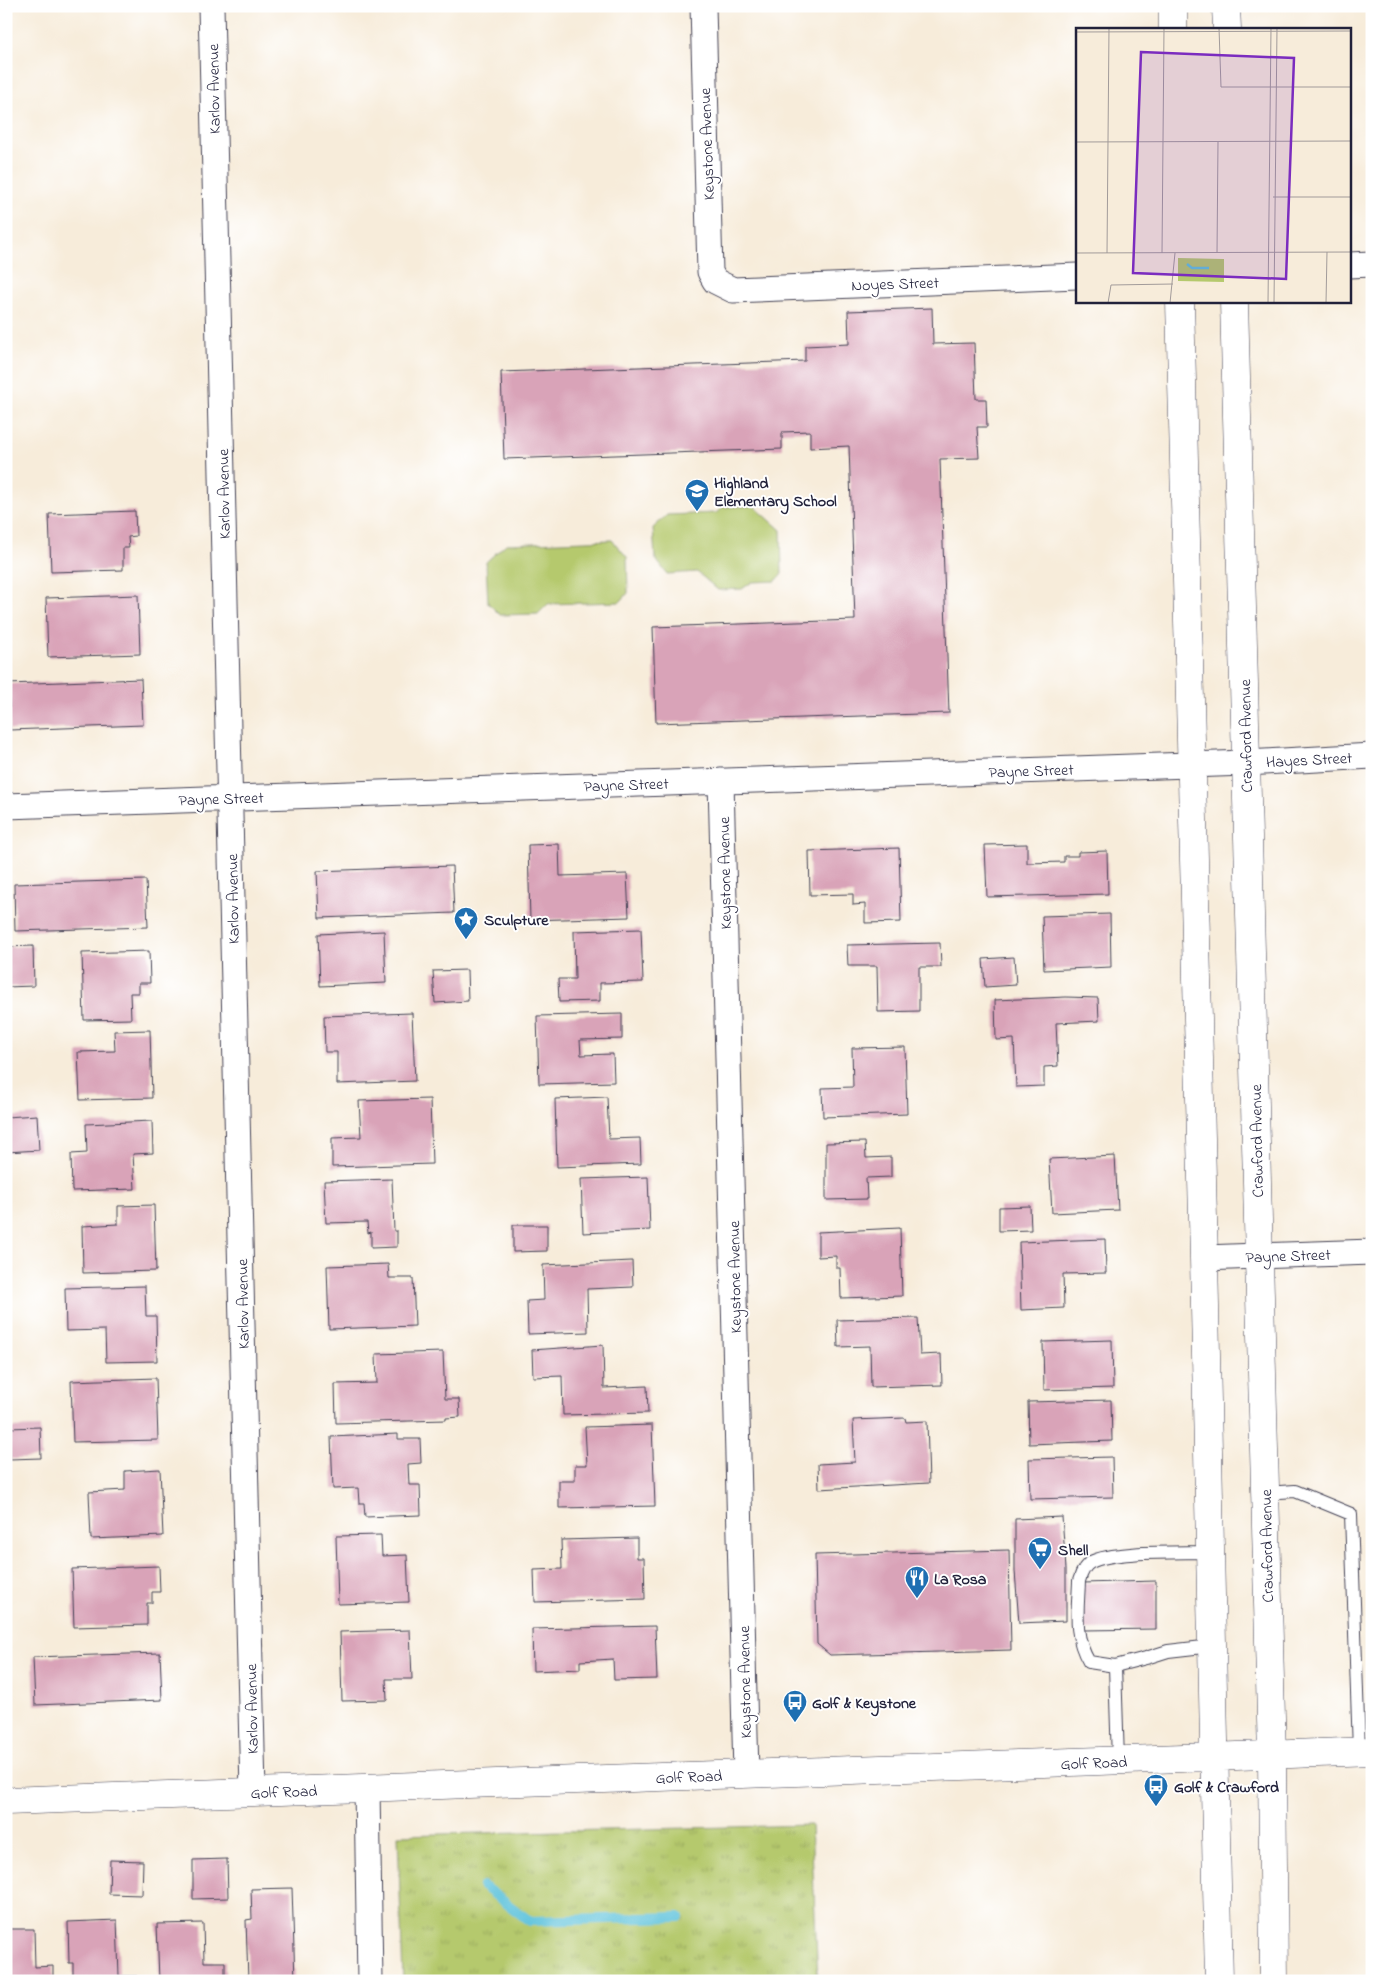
<svg xmlns="http://www.w3.org/2000/svg" width="1378" height="1987" font-family="'Indie Flower',sans-serif">
	<defs>
		<pattern id="grass-tufts" width="24" height="20" patternUnits="userSpaceOnUse" patternTransform="scale(1.25)"><rect width="24" height="20" fill="#b5c96d"/><path d="M3 7l-1-3M5 7V3M7 7l1-3M15 17l-1-3M17 17v-4M19 17l1-3" fill="none" stroke="#9bac5f"/></pattern>
	</defs>
	<rect width="100%" height="100%" fill="#fff"/>
	<filter id="ink" filterUnits="userSpaceOnUse"><feTurbulence type="fractalNoise" baseFrequency=".02" numOctaves="2"/><feDisplacementMap in="SourceGraphic" scale="10" xChannelSelector="R" yChannelSelector="G"/><feConvolveMatrix kernelMatrix="1 2 1 2 8 2 1 2 1" color-interpolation-filters="sRGB"/></filter>
	<filter id="wash" filterUnits="userSpaceOnUse"><feTurbulence type="fractalNoise" baseFrequency=".0096" numOctaves="4" result="noise"/><feDisplacementMap in="SourceGraphic" scale="20" xChannelSelector="R" yChannelSelector="G"/><feGaussianBlur stdDeviation="1.12" result="paint"/><feColorMatrix in="noise" values="0 0 0 0 0 0 0 0 0 0 0 0 0 0 0 0 0 1.4 0 .05"/><feComposite in="paint" operator="in"/></filter>
	<g filter="url(#wash)">
		<rect width="100%" height="100%" fill="#f7ecda"/>
		<path fill="url(#grass-tufts)" stroke="#6c7654" d="M811,1825L818,1981H403L398,1835Z"/>
		<path fill="#b5c96d" stroke="#6c7654" d="M754,506L781,530L782,574L776,581L752,582L742,589L718,590L697,572L667,574L655,558L653,528L667,515L716,513L723,507Z
			M612,540L627,557L628,593L620,602L548,604L538,614L500,615L488,603L486,562L506,544Z"/>
		<g fill="none" stroke-linecap="round" stroke-linejoin="round">
			<path stroke="#5ec3dc" stroke-width="10" d="M483,1886L530,1921L679,1917"/>
		</g>
		<g id="blocks">
			<path fill="#d9a3b8" d="M932,308L933,344L974,343L976,399H986L987,427H977L979,458L940,459L949,713L656,723L653,627L855,620L849,446L810,448V431L782,432V449L504,459L501,372L805,361V346L849,344L848,311Z
				M135,511L136,536L128,537L129,548H123V570L51,572L49,514Z
				M138,595L140,654L48,657L46,598Z
				M141,679L143,725L10,730L8,684Z
				M559,844L560,876L627,874L629,917L530,920L528,845Z
				M1027,844V863L1064,862V856H1078V852L1107,851L1108,894L987,897L985,845Z
				M899,848L901,922L865,923V904L853,905V894L810,895L809,851Z
				M452,866L454,913L319,918L317,871Z
				M146,880L148,927L15,931L14,884Z
				M1110,914L1111,967L1044,970L1042,916Z
				M641,929L643,982L600,983V1001L559,1002L558,979H575L574,931Z
				M384,931L386,983L320,986L318,934Z
				M940,943L941,967H919V1011L878,1012L877,966H848L847,945Z
				M33,946L34,986L6,987V947Z
				M149,951L150,983H139V993H130L131,1019L84,1020L82,953Z
				M1014,957L1016,985L985,987L983,959Z
				M467,970L468,1001L435,1003L433,971Z
				M1066,997L1098,998L1099,1021L1056,1023L1058,1066L1044,1067V1086L1016,1087L1014,1039L996,1040L995,1000Z
				M412,1013L415,1081L337,1084V1052H325L324,1016Z
				M622,1014V1039L580,1040L581,1055L613,1054L614,1082L539,1084L537,1016Z
				M150,1030L152,1098L80,1100L78,1052L115,1051L114,1031Z
				M905,1047L907,1114L823,1117L822,1088L853,1087L852,1048Z
				M607,1097L609,1139L640,1138L641,1164L557,1167L555,1099Z
				M430,1099L432,1164L332,1167V1138L361,1137L359,1101Z
				M37,1115L39,1150L6,1152V1117Z
				M152,1121L153,1153L133,1154L135,1189L72,1191L71,1154L87,1153L86,1124Z
				M865,1142L866,1158L891,1157V1177L866,1178L867,1199L826,1200V1143Z
				M1115,1156L1118,1210L1052,1213L1049,1159Z
				M648,1177L650,1230L583,1233L581,1179Z
				M392,1179L394,1231H397V1247L371,1248V1232L368,1233L367,1222L326,1223L324,1181Z
				M154,1205L156,1271L83,1273L82,1226L118,1224V1206Z
				M1030,1206L1031,1230L999,1231V1207Z
				M513,1225H547V1251L513,1252Z
				M900,1228L902,1296L841,1298L840,1268H836V1256L818,1257V1232Z
				M1105,1239L1106,1273L1063,1274L1064,1308L1021,1310L1019,1242Z
				M632,1261L633,1287L587,1289L588,1332L528,1334L527,1301L544,1300L543,1265Z
				M388,1264L389,1278H413L415,1326L329,1329L327,1266Z
				M145,1286L146,1316H156L157,1361L106,1362L105,1330L66,1331L65,1288Z
				M918,1318L920,1355L941,1354L942,1385L871,1387L870,1346L838,1347L837,1320Z
				M1112,1340L1113,1388L1044,1390L1043,1342Z
				M603,1345L604,1388L647,1386L648,1413L563,1415L562,1376L533,1377L532,1350Z
				M443,1352L445,1399H459L460,1417L446,1418V1420L336,1423L335,1384L377,1383L376,1354Z
				M156,1378L158,1440L73,1442L71,1381Z
				M1111,1400L1112,1441L1029,1444L1028,1402Z
				M905,1418L906,1422L927,1421L929,1483L819,1489L818,1464L855,1462L853,1420Z
				M652,1425L655,1506L559,1508V1481H575V1465H587L585,1427Z
				M40,1427L41,1458L10,1459L9,1428Z
				M398,1434V1439H420L421,1463L408,1464L409,1485H420L421,1515L365,1517L364,1503H359L358,1488L333,1489L331,1437Z
				M1112,1457L1113,1497L1030,1499L1029,1459Z
				M160,1469L163,1536L91,1539L89,1492L125,1490V1471Z
				M1062,1517L1066,1569V1621L1019,1623L1015,1571V1519Z
				M381,1535L382,1556L407,1555L409,1602L338,1604L336,1536Z
				M637,1538V1558H644L645,1599L535,1602L534,1570L562,1569L561,1540Z
				M1009,1550L1011,1650L830,1655L817,1644L815,1555Z
				M159,1566L160,1592H152V1603H147V1625L74,1627L72,1569Z
				M1156,1581V1629L1084,1630L1083,1583Z
				M655,1626L657,1679L614,1680L613,1659L580,1661V1669L533,1671L532,1629Z
				M410,1630L412,1679H386L387,1700L342,1701L340,1632Z
				M160,1653L162,1700L35,1705L33,1657Z
				M227,1859L228,1898L193,1899V1860Z
				M110,1860L143,1861L142,1895L109,1894Z
				M292,1888L295,1981H248L246,1920L252,1919L251,1889Z
				M117,1920L119,1976H137V1981H73V1963H69L68,1922Z
				M203,1923L204,1962H225V1981H159L157,1924Z
				M6,1929H34L35,1967L53,1966V1981H6Z"/>
		</g>
	</g>
	<g filter="url(#ink)">
		<use href="#blocks" fill-opacity="0" stroke="#424053" stroke-width="1"/>
		<g fill="none" stroke-linecap="round" stroke-linejoin="round">
			<defs>
				<path id="lane" d="M1265,1493L1295,1491L1351,1514L1359,1751
					M1115,1666L1146,1658L1168,1651L1212,1646
					M1118,1761L1115,1666L1089,1662C1073,1635 1078,1611 1079,1581C1081,1574 1085,1565 1091,1562C1113,1550 1183,1553 1210,1552"/>
				<path id="street" d="M211,6L253,1792
					M703,6L710,272L715,281L733,290L1077,276
					M1349,265L1372,264
					M721,781L746,1774
					M6,806L1246,763L1372,756
					M1204,1258L1372,1252
					M367,1788L370,1981"/>
				<path id="secondary" d="M1173,6V29
					M1226,6L1227,29
					M1180,301L1204,1258L1219,1981
					M1234,301L1272,1756L1274,1981
					M6,1801L1372,1751"/>
			</defs>
			<use href="#lane" stroke="#424053" stroke-width="14"/>
			<use href="#street" stroke="#424053" stroke-width="27"/>
			<use href="#secondary" stroke="#424053" stroke-width="29"/>
			<use href="#lane" stroke="#fff" stroke-width="12"/>
			<use href="#street" stroke="#fff" stroke-width="25"/>
			<use href="#secondary" stroke="#fff" stroke-width="28"/>
		</g>
	</g>
	<defs>
		<symbol id="school-pin" viewBox="-11 -11 22 30"><path d="M0 17L-7.5 6A9.5 9.5 0 1 1 7.5 6Z" fill="#1f6fb2" stroke="#fff"/><path d="M0-5L7-2L0 1L-7-2ZM-4 1L0 2.5L4 1V4Q0 6-4 4Z" fill="#fff"/></symbol>
		<symbol id="sight-pin" viewBox="-11 -11 22 30"><path d="M0 17L-7.5 6A9.5 9.5 0 1 1 7.5 6Z" fill="#1f6fb2" stroke="#fff"/><path d="M0-6L1.8-2.2L6-1.7L2.9 1.2L3.7 5.4L0 3.3L-3.7 5.4L-2.9 1.2L-6-1.7L-1.8-2.2Z" fill="#fff"/></symbol>
		<symbol id="supermarket-pin" viewBox="-11 -11 22 30"><path d="M0 17L-7.5 6A9.5 9.5 0 1 1 7.5 6Z" fill="#1f6fb2" stroke="#fff"/><path d="M-6-5.5h2.5l.6 2H6L4.5 2H-2.5L-4.4-4H-6ZM-1.5 3.2a1.3 1.3 0 1 0 .1 0ZM3 3.2a1.3 1.3 0 1 0 .1 0Z" fill="#fff"/></symbol>
		<symbol id="restaurant-pin" viewBox="-11 -11 22 30"><path d="M0 17L-7.5 6A9.5 9.5 0 1 1 7.5 6Z" fill="#1f6fb2" stroke="#fff"/><path d="M-5-6h1v4h1v-4h1v4h1v-4h1v5L-1.5 .5V6h-2V.5L-5-1ZM5-6V6H3V1.5H1.5Q1.5-4 5-6Z" fill="#fff"/></symbol>
		<symbol id="bus-pin" viewBox="-11 -11 22 30"><path d="M0 17L-7.5 6A9.5 9.5 0 1 1 7.5 6Z" fill="#1f6fb2" stroke="#fff"/><path d="M-5-6H5V4H4V6H2V4H-2V6H-4V4H-5ZM-3.5-4V0h7V-4ZM-3.5 1.2v1.5H-2V1.2ZM2 1.2v1.5H3.5V1.2Z" fill="#fff"/></symbol>
	</defs>
	<g fill-rule="evenodd">
		<use href="#school-pin" x="683" y="477" width="28" height="38"/>
		<use href="#sight-pin" x="452" y="905" width="28" height="38"/>
		<use href="#supermarket-pin" x="1026" y="1535" width="28" height="38"/>
		<use href="#restaurant-pin" x="903" y="1564" width="28" height="38"/>
		<use href="#bus-pin" x="781" y="1688" width="28" height="38"/>
		<use href="#bus-pin" x="1142" y="1772" width="28" height="38"/>
	</g>
	<g text-anchor="middle" stroke-width="4" stroke-linejoin="round" paint-order="stroke">
		<g font-size="16" fill="#22223b" stroke="#fff">
			<text transform="translate(213 89) rotate(-91)" y="6">Karlov Avenue</text>
			<text transform="translate(706 144) rotate(-92)" y="6">Keystone Avenue</text>
			<text transform="translate(895 283) rotate(-2)" y="6">Noyes Street</text>
			<text transform="translate(223 494) rotate(-91)" y="6">Karlov Avenue</text>
			<text transform="translate(1245 736) rotate(-91)" y="6">Crawford Avenue</text>
			<text transform="translate(1309 759) rotate(-3)" y="6">Hayes Street</text>
			<text transform="translate(1031 770) rotate(-2)" y="6">Payne Street</text>
			<text transform="translate(626 784) rotate(-2)" y="6">Payne Street</text>
			<text transform="translate(221 798) rotate(-2)" y="6">Payne Street</text>
			<text transform="translate(724 873) rotate(-91)" y="6">Keystone Avenue</text>
			<text transform="translate(232 899) rotate(-91)" y="6">Karlov Avenue</text>
			<text transform="translate(1256 1141) rotate(-91)" y="6">Crawford Avenue</text>
			<text transform="translate(1288 1255) rotate(-2)" y="6">Payne Street</text>
			<text transform="translate(734 1277) rotate(-91)" y="6">Keystone Avenue</text>
			<text transform="translate(242 1304) rotate(-91)" y="6">Karlov Avenue</text>
			<text transform="translate(1266 1546) rotate(-91)" y="6">Crawford Avenue</text>
			<text transform="translate(744 1682) rotate(-91)" y="6">Keystone Avenue</text>
			<text transform="translate(251 1709) rotate(-91)" y="6">Karlov Avenue</text>
			<text transform="translate(1094 1762) rotate(-2)" y="6">Golf Road</text>
			<text transform="translate(689 1776) rotate(-2)" y="6">Golf Road</text>
			<text transform="translate(284 1791) rotate(-2)" y="6">Golf Road</text>
		</g>
		<g font-size="16" font-weight="bold" fill="#22223b" stroke="#fff" text-anchor="start">
			<text x="714" y="488">Highland<tspan x="714" dy="18">Elementary School</tspan></text>
			<text x="484" y="925">Sculpture</text>
			<text x="1058" y="1555">Shell</text>
			<text x="934" y="1584">La Rosa</text>
			<text x="812" y="1708">Golf &amp; Keystone</text>
			<text x="1174" y="1792">Golf &amp; Crawford</text>
		</g>
	</g>
	<g transform="translate(1076 28)">
		<rect width="275" height="275" fill="#f7ecda"/>
		<path d="M102,230L148,231V254L102,253Z" fill="#b5c96d"/>
		<path fill="none" stroke="#5ec3dc" stroke-width="2.5" d="M111,236L116,240H133"/>
		<path fill="none" stroke="#a29b9a" stroke-width="1" d="M143,0L145,59H275M0,4L275,3M0,114L275,113M197,169H275M0,225L275,224M31,225L33,0M86,225L88,0M141,225L142,114M32,275L35,257L97,256M94,275L99,225M192,275L195,0M198,275L201,0M250,275L251,224"/>
		<path fill="#7b2cbf" fill-opacity="0.15" stroke="#7b2cbf" stroke-width="2.5" d="M65,24L218,30L210,251L57,245Z"/>
		<rect width="275" height="275" fill="none" stroke="#22223b" stroke-width="2.5"/>
	</g>
	<rect width="1378" height="1987" fill="none" stroke="#fff" stroke-width="25"/>
</svg>
